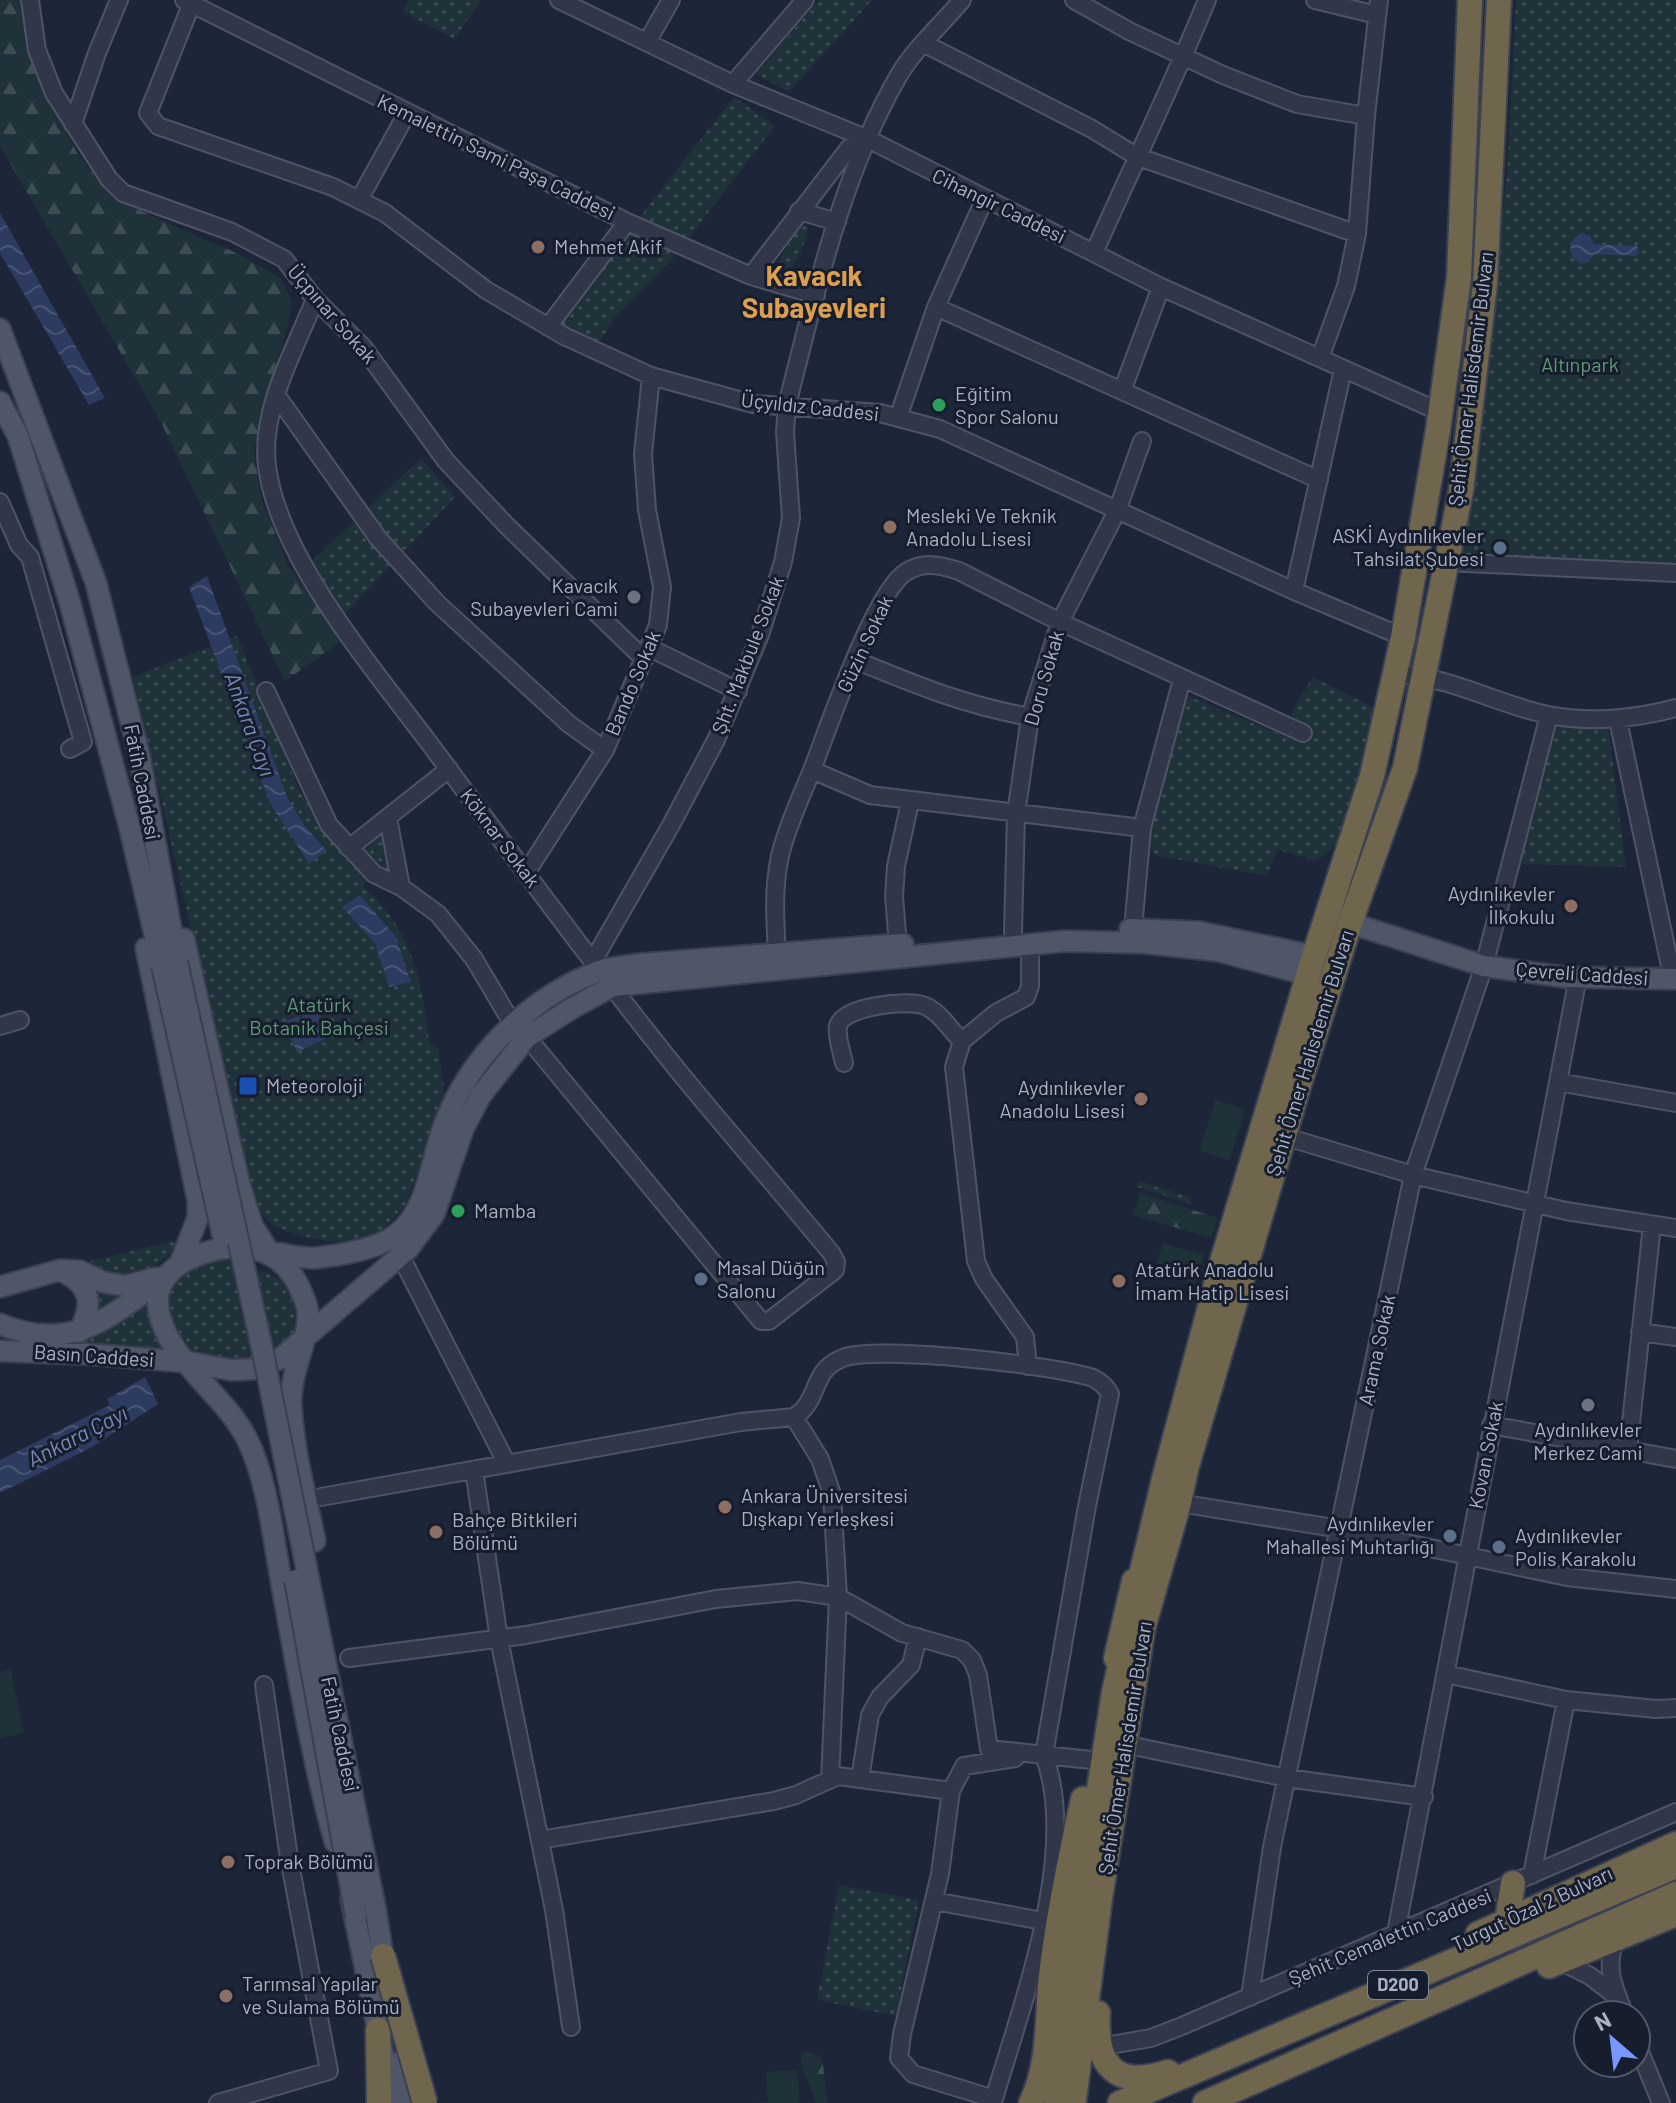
<svg xmlns="http://www.w3.org/2000/svg" width="1676" height="2103" font-family="Barlow,sans-serif">
	<defs>
		<pattern id="green-dots" width="8" height="8" patternUnits="userSpaceOnUse" patternTransform="scale(2)"><rect width="8" height="8" fill="#1f3239"/><path d="M2 2h.1M6 6h.1" fill="none" stroke="#3d4d54" stroke-width="1.8" stroke-linecap="round"/></pattern>
		<pattern id="forest-firs" width="22" height="20" patternUnits="userSpaceOnUse" patternTransform="scale(2)"><rect width="22" height="20" fill="#1f3239"/><path d="M5 1l3.5 6h-7zM16 11l3.5 6h-7z" fill="#3d4d54"/></pattern>
		<pattern id="water-waves" width="16" height="10" patternUnits="userSpaceOnUse" patternTransform="scale(2)"><rect width="16" height="10" fill="#2c3b5f"/><path d="M0 5q4-4 8 0t8 0" fill="none" stroke="#485574"/></pattern>
	</defs>
	<rect width="100%" height="100%" fill="#1d2538"/>
	<path fill="url(#green-dots)" d="M409,0H481L454,39L402,11Z
		M819,0H872L789,92L756,74Z
		M1516,0H1676V573L1445,562L1482,381L1507,176Z
		M734,97L775,126L674,257L613,320L599,344L562,325L565,313Z
		M805,225L808,227C807,241 798,257 791,269H779L777,264L798,228Z
		M421,458L455,497L345,614L309,564Z
		M237,636L300,792L328,835L369,877L363,886C412,931 422,979 429,1042L438,1049L446,1102L405,1205C395,1217 382,1233 367,1239C346,1247 301,1238 280,1228C268,1223 260,1213 254,1202L133,677Z
		M1313,677L1376,709C1367,755 1360,839 1315,861L1277,849L1267,876L1154,855L1150,847L1151,831L1188,696L1291,739L1300,738L1306,729L1291,713Z
		M1608,725L1626,867L1516,864L1554,727Z
		M383,831L392,869L387,876L363,852Z
		M1139,1181L1189,1197L1192,1204L1137,1187Z
		M178,1240C166,1269 133,1274 106,1277L93,1268L90,1261Z
		M220,1258L273,1275L284,1282L293,1294L298,1311L294,1334L272,1355L252,1360L211,1361L192,1355L168,1324L167,1298L179,1277L198,1262Z
		M89,1286L130,1296L93,1321Z
		M150,1297L149,1313L164,1352L79,1345V1342L107,1328Z
		M839,1885L919,1900L896,2016L817,2000Z"/>
	<path fill="url(#forest-firs)" d="M0,0H23L33,60L77,153L112,198L234,252L281,278L292,303L286,332L268,392L254,451L261,499L289,567L342,641L285,681L161,422L0,146Z
		M1140,1193L1218,1218L1211,1238L1133,1215Z
		M810,2053L819,2056L823,2064L827,2103H816L800,2059L804,2054Z"/>
	<path fill="#1f3239" d="M1215,1100L1245,1109L1230,1160L1200,1151Z
		M1163,1243L1204,1255L1195,1283L1154,1271Z
		M11,1669L24,1733L0,1738V1672Z
		M798,2070L799,2103H753L768,2102L766,2072Z"/>
	<path fill="url(#water-waves)" d="M0,213L105,398L89,405L0,253Z
		M1582,233L1590,236L1594,244L1637,246L1639,252L1636,256L1594,254L1589,262L1581,264C1566,256 1567,240 1582,233Z
		M207,576L287,797L305,826L326,850L309,864L270,803L189,587Z
		M360,895L396,937L411,982L389,987L375,943L342,907Z
		M316,1008L329,1037L297,1052L284,1022L296,1017L302,1018L303,1014Z
		M145,1377L158,1404L92,1447L0,1493V1460L110,1405L107,1399Z"/>
	<g fill="none" stroke-linecap="round" stroke-linejoin="round">
		<defs>
			<path id="minor" d="M30,0L37,50L54,93L109,179L123,193L232,232L284,259L315,299L363,347L446,461L506,525L644,659
				M184,0L627,222L751,276L816,295
				M193,0L148,113L158,126L333,187L385,213L486,290L564,336L651,376L753,404L880,413L940,429L1294,591L1403,637
				M559,0L733,84L868,139L1161,287L1440,412
				M1074,0L1129,31L1223,75L1297,104L1366,116
				M1315,0L1377,15
				M647,42L671,0
				M925,44L1092,129L1136,156L1357,234
				M733,84L805,0
				M73,124L97,53L119,0
				M359,200L407,113
				M799,211L837,222
				M1094,253C1131,169 1172,86 1207,0
				M751,276L849,148L868,139
				M315,299C295,350 260,409 267,466C279,562 381,677 438,755C518,862 596,969 680,1073C730,1134 782,1193 832,1254L836,1262L835,1270L769,1321H761L527,1037
				M936,307L1319,480
				M548,327L627,222
				M1320,358L1346,286L1357,234L1366,116L1379,0
				M1122,391L1161,287
				M277,396L378,538L437,603L569,724L605,750
				M898,418L936,307L985,198
				M0,502L19,545L30,557L83,742L70,749
				M1445,562L1676,573
				M1294,591L1343,369
				M650,648L738,691
				M855,660C916,685 964,705 1030,717
				M1395,674C1450,676 1496,704 1548,715C1590,723 1636,719 1676,708
				M266,691L329,825L374,874L401,887L438,914L474,959L512,1023
				M1618,720L1673,980
				M812,770L870,795L1142,828
				M388,818L401,887
				M349,848L449,769
				M526,873L605,750L658,625L662,587L647,510L643,454L651,376
				M1133,929L1142,828L1182,679
				M1013,932L1016,814L1030,717L1060,622L1117,511L1142,441
				M898,945L894,896L896,866L910,802
				M777,953C775,920 773,888 780,856C787,826 801,797 812,770C828,729 874,592 906,572C924,561 940,565 959,571L1060,622L1303,733
				M593,961L671,825L716,740L760,635L783,562L791,518L785,432L787,405C815,295 842,173 899,75C915,48 942,24 962,0
				M0,1026L20,1020
				M844,1063C842,1053 836,1036 838,1026C843,1006 909,999 925,1006C940,1012 950,1030 962,1041
				M1558,1082L1676,1103
				M1283,1136L1413,1175L1566,1211L1676,1228
				M401,1257L507,1464
				M1640,1332L1676,1337
				M1028,1366L1025,1337L984,1279L976,1261L954,1067L962,1041L996,1013L1026,997L1030,986V944
				M794,1417C822,1399 809,1371 843,1358C877,1345 1055,1365 1093,1378C1101,1382 1106,1386 1110,1394L1087,1506L1044,1755C1080,1852 1022,2003 994,2099L913,2074L899,2058L902,2034L940,1874L951,1791
				M1491,1425L1676,1459
				M1628,1451L1652,1225
				M474,1470L499,1639L554,1910L571,2027
				M321,1497L741,1422L794,1417L820,1459L832,1494L838,1597L830,1780
				M1179,1503L1340,1529L1567,1577L1676,1589
				M349,1658L526,1635L716,1599L798,1591L838,1597L902,1633L962,1650L972,1660L978,1675L989,1749L1091,1760
				M1446,1674L1566,1700L1656,1709L1676,1708
				M1124,1744L1287,1778L1424,1797
				M860,1779L870,1715L880,1697L911,1665L918,1637
				M540,1840L774,1801L796,1795L838,1776L951,1791L964,1766L1015,1758
				M1532,1875L1566,1700
				M934,1901L1043,1921
				M1396,1933L1578,977
				M1616,1939C1604,1966 1614,1989 1625,2015
				M1560,1961L1590,1976L1617,1997
				M1250,1997L1272,1847L1413,1175L1484,966L1549,715
				M1636,2042L1661,2103
				M1099,2047L1151,2038L1182,2026L1676,1812
				M218,2103L329,2071L289,1858L264,1685"/>
			<path id="major" d="M0,329L96,583L139,754L177,962
				M0,402L18,436L70,603L130,829L162,966
				M1350,923L1484,966L1564,977L1676,979
				M1130,929L1199,932L1314,956
				M184,939L239,1183L252,1225L269,1252
				M146,948L198,1201V1217L181,1261
				M273,1253C286,1254 301,1258 315,1258C337,1256 378,1249 396,1235C427,1211 430,1166 442,1131C467,1058 528,998 599,971C612,967 627,966 641,964L903,944
				M64,1272C92,1286 93,1306 79,1332
				M0,1287L60,1270L80,1271L103,1282L125,1286L156,1278
				M0,1324C71,1355 113,1315 167,1275
				M0,1351L86,1354L188,1362L231,1370L254,1369L280,1359L408,1249L434,1214L464,1127L481,1095L527,1037L574,1007L613,986L1065,941L1146,943L1219,951L1308,975
				M315,1541C306,1496 293,1449 291,1403C290,1372 308,1344 308,1314C308,1306 304,1298 301,1291C283,1248 243,1239 201,1254C179,1261 155,1279 158,1305C162,1356 225,1394 247,1439C267,1479 273,1536 281,1580C297,1668 311,1756 335,1842
				M351,1899L393,2103
				M376,1912L385,1970
				M402,2060L411,2103"/>
			<path id="highway" d="M1136,1596L1165,1475L1222,1262L1314,956L1372,776L1403,637L1438,430L1459,277L1470,0
				M1116,1658L1134,1581
				M1507,1921L1513,1883
				M1478,1934L1676,1844
				M1549,1966L1676,1914
				M1098,2013C1095,2064 1114,2090 1168,2072
				M378,2030L379,2103
				M1074,2100L1100,1899L1143,1628L1179,1503L1186,1469L1299,1085L1350,923L1405,768L1461,491L1485,284L1499,0
				M1031,2103C1050,2065 1047,2017 1051,1975C1058,1916 1070,1857 1083,1799
				M1057,2103L1083,1893L1114,1692L1125,1644
				M1120,2103L1676,1866
				M1205,2103L1676,1894"/>
		</defs>
		<use href="#minor" stroke="#4e5466" stroke-width="20"/>
		<use href="#major" stroke="#3a4051" stroke-width="24"/>
		<use href="#highway" stroke="#3b4152" stroke-width="28"/>
		<use href="#minor" stroke="#313748" stroke-width="16"/>
		<use href="#major" stroke="#4e5668" stroke-width="20"/>
		<use href="#highway" stroke="#6f664d" stroke-width="24"/>
		<defs>
			<path id="major-bridge" d="M177,962L262,1348L376,1912
				M162,966L223,1236
				M295,1580L356,1916"/>
			<path id="highway-bridge" d="M383,1956L425,2103"/>
		</defs>
		<use href="#major-bridge" stroke="#3a4051" stroke-width="24" stroke-linecap="butt"/>
		<use href="#highway-bridge" stroke="#3b4152" stroke-width="28" stroke-linecap="butt"/>
		<use href="#major-bridge" stroke="#4e5668" stroke-width="20"/>
		<use href="#highway-bridge" stroke="#6f664d" stroke-width="24"/>
	</g>
	<g fill="#8d6e63" stroke="#161d2c" stroke-width="3">
		<circle cx="538" cy="247" r="8"/>
		<circle cx="890" cy="527" r="8"/>
		<circle cx="1571" cy="906" r="8"/>
		<circle cx="1141" cy="1099" r="8"/>
		<circle cx="1119" cy="1281" r="8"/>
		<circle cx="725" cy="1507" r="8"/>
		<circle cx="436" cy="1532" r="8"/>
		<circle cx="228" cy="1862" r="8"/>
		<circle cx="226" cy="1996" r="8"/>
	</g>
	<g fill="#2e9e5b" stroke="#161d2c" stroke-width="3">
		<circle cx="939" cy="405" r="8"/>
		<circle cx="458" cy="1211" r="8"/>
	</g>
	<g fill="#5c6f8a" stroke="#161d2c" stroke-width="3">
		<circle cx="1500" cy="548" r="8"/>
		<circle cx="701" cy="1279" r="8"/>
		<circle cx="1450" cy="1536" r="8"/>
		<circle cx="1499" cy="1547" r="8"/>
	</g>
	<g fill="#6b7280" stroke="#161d2c" stroke-width="3">
		<circle cx="634" cy="597" r="8"/>
		<circle cx="1588" cy="1405" r="8"/>
	</g>
	<rect fill="#1a4fb4" stroke="#161d2c" stroke-width="3" x="238" y="1076" width="20" height="20" rx="4"/>
	<g text-anchor="middle" stroke-width="6" stroke-linejoin="round" paint-order="stroke">
		<rect fill="#161d2c" stroke="#7e8597" stroke-width="2" x="1368" y="1971" width="60" height="28" rx="6"/>
		<g font-size="18" font-weight="bold" fill="#aab1c5">
			<text x="1398" y="1991">D200</text>
		</g>
		<g font-size="20" fill="#aab1c5" stroke="#161d2c">
			<text transform="translate(496 157) rotate(26)" y="7">Kemalettin Sami Paşa Caddesi</text>
			<text transform="translate(999 206) rotate(26)" y="7">Cihangir Caddesi</text>
			<text transform="translate(332 314) rotate(49)" y="7">Üçpınar Sokak</text>
			<text transform="translate(1471 379) rotate(-83)" y="7">Şehit Ömer Halisdemir Bulvarı</text>
			<text transform="translate(810 407) rotate(6)" y="7">Üçyıldız Caddesi</text>
			<text transform="translate(865 644) rotate(-65)" y="7">Güzin Sokak</text>
			<text transform="translate(748 655) rotate(-69)" y="7">Şht. Makbule Sokak</text>
			<text transform="translate(1044 678) rotate(-74)" y="7">Doru Sokak</text>
			<text transform="translate(633 683) rotate(-67)" y="7">Bando Sokak</text>
			<text transform="translate(142 782) rotate(79)" y="7">Fatih Caddesi</text>
			<text transform="translate(500 838) rotate(53)" y="7">Köknar Sokak</text>
			<text transform="translate(1582 974) rotate(4)" y="7">Çevreli Caddesi</text>
			<text transform="translate(1310 1053) rotate(-73)" y="7">Şehit Ömer Halisdemir Bulvarı</text>
			<text transform="translate(1377 1350) rotate(-78)" y="7">Arama Sokak</text>
			<text transform="translate(94 1356) rotate(4)" y="7">Basın Caddesi</text>
			<text transform="translate(1486 1455) rotate(-79)" y="7">Kovan Sokak</text>
			<text transform="translate(340 1734) rotate(78)" y="7">Fatih Caddesi</text>
			<text transform="translate(1125 1748) rotate(-81)" y="7">Şehit Ömer Halisdemir Bulvarı</text>
			<text transform="translate(1532 1909) rotate(-25)" y="7">Turgut Özal 2 Bulvarı</text>
			<text transform="translate(1390 1937) rotate(-23)" y="7">Şehit Cemalettin Caddesi</text>
		</g>
		<g font-size="20" fill="#aab1c5" stroke="#161d2c" text-anchor="start">
			<text x="554" y="254">Mehmet Akif</text>
			<text x="955" y="401">Eğitim<tspan x="955" dy="23">Spor Salonu</tspan></text>
			<text x="906" y="523">Mesleki Ve Teknik<tspan x="906" dy="23">Anadolu Lisesi</tspan></text>
			<text x="1484" y="543" text-anchor="end">ASKİ Aydınlıkevler<tspan x="1484" dy="23">Tahsilat Şubesi</tspan></text>
			<text x="618" y="593" text-anchor="end">Kavacık<tspan x="618" dy="23">Subayevleri Cami</tspan></text>
			<text x="1555" y="901" text-anchor="end">Aydınlıkevler<tspan x="1555" dy="23">İlkokulu</tspan></text>
			<text x="266" y="1093">Meteoroloji</text>
			<text x="1125" y="1095" text-anchor="end">Aydınlıkevler<tspan x="1125" dy="23">Anadolu Lisesi</tspan></text>
			<text x="474" y="1218">Mamba</text>
			<text x="717" y="1275">Masal Düğün<tspan x="717" dy="23">Salonu</tspan></text>
			<text x="1135" y="1277">Atatürk Anadolu<tspan x="1135" dy="23">İmam Hatip Lisesi</tspan></text>
			<text x="1588" y="1437" text-anchor="middle">Aydınlıkevler<tspan x="1588" dy="23">Merkez Cami</tspan></text>
			<text x="741" y="1503">Ankara Üniversitesi<tspan x="741" dy="23">Dışkapı Yerleşkesi</tspan></text>
			<text x="452" y="1527">Bahçe Bitkileri<tspan x="452" dy="23">Bölümü</tspan></text>
			<text x="1434" y="1531" text-anchor="end">Aydınlıkevler<tspan x="1434" dy="23">Mahallesi Muhtarlığı</tspan></text>
			<text x="1515" y="1543">Aydınlıkevler<tspan x="1515" dy="23">Polis Karakolu</tspan></text>
			<text x="244" y="1869">Toprak Bölümü</text>
			<text x="242" y="1991">Tarımsal Yapılar<tspan x="242" dy="23">ve Sulama Bölümü</tspan></text>
		</g>
		<g font-size="20" fill="#609774" stroke="#161d2c">
			<text x="1580" y="372">Altınpark</text>
			<text x="319" y="1012">Atatürk<tspan x="319" dy="23">Botanik Bahçesi</tspan></text>
		</g>
		<g font-size="22" font-style="italic" fill="#778ab6" stroke="#161d2c">
			<text transform="translate(250 724) rotate(70)" y="8">Ankara Çayı</text>
			<text transform="translate(77 1436) rotate(-27)" y="8">Ankara Çayı</text>
		</g>
		<g font-size="28" font-weight="bold" fill="#dd9f4d" stroke="#161d2c">
			<text x="814" y="286">Kavacık<tspan x="814" dy="32">Subayevleri</tspan></text>
		</g>
	</g>
	<g transform="translate(1612 2039) rotate(332)"><circle r="38" fill="#161d2c" stroke="#515869" stroke-width="2"/>
	<path d="M0-6L14 30L0 20L-14 30Z" fill="#7698ff"/>
	<text y="-12" font-size="22" font-weight="bold" text-anchor="middle" fill="#aab1c5">N</text>
	</g>
</svg>
